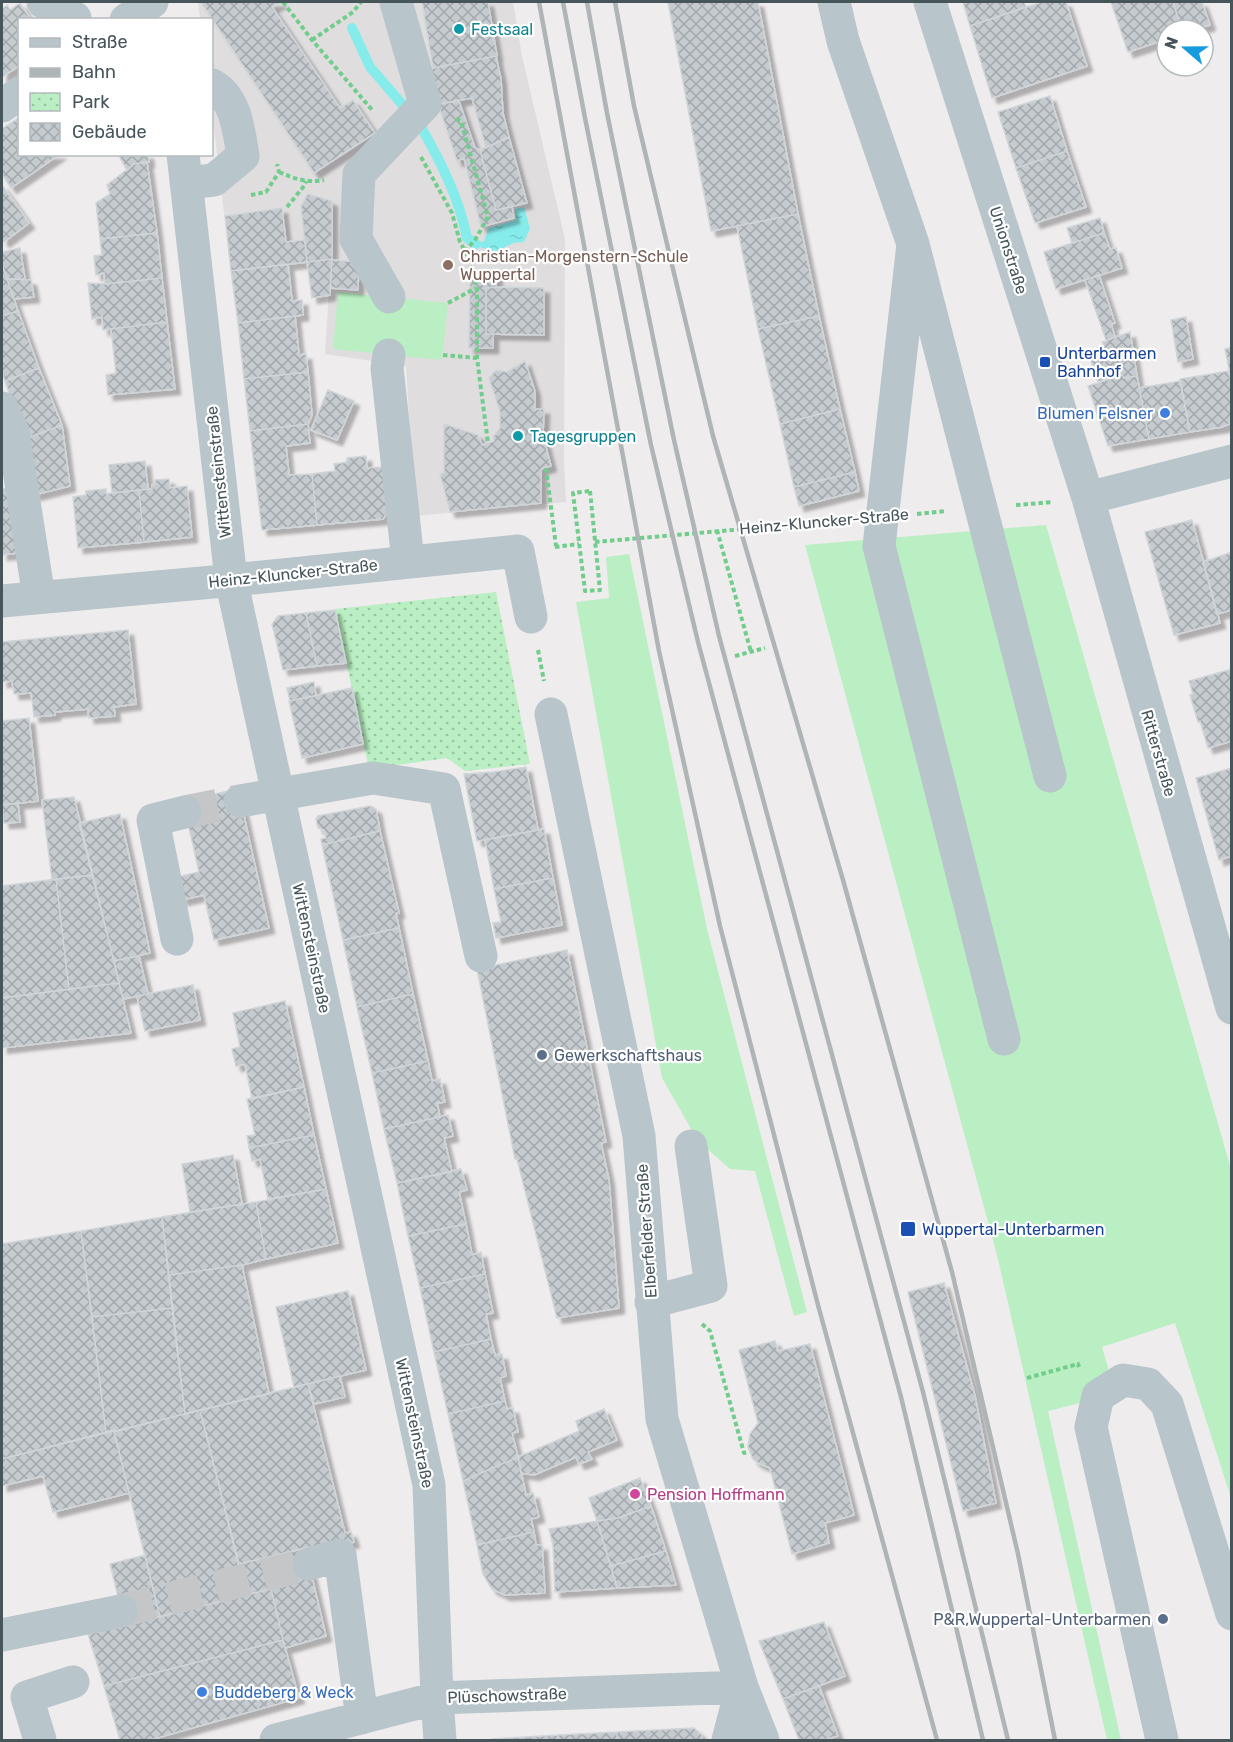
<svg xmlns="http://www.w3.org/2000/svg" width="1233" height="1742" font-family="Rubik,sans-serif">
	<defs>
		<pattern id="park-dots" width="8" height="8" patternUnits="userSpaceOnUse" patternTransform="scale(1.5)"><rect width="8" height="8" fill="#b9efc2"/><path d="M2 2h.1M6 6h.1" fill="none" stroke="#98c4a1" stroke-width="1.8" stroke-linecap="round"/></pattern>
		<pattern id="water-ripples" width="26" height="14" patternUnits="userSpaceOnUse" patternTransform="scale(1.5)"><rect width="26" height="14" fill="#86eceb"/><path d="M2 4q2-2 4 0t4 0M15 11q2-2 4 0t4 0" fill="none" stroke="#75cccc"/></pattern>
		<pattern id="building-cross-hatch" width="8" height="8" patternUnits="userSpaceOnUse" patternTransform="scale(1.5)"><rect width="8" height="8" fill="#c6cbd0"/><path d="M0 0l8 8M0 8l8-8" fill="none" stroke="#a3a8ac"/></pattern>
		<filter id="shadow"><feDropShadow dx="5.5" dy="5.5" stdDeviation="1.5" flood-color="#0004"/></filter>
	</defs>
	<rect width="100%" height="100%" fill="#efeced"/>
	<path fill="#e0dddf" d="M198,2H513L522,56L565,239L564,461L566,502L415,516L406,366L325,354L331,258L231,272L212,111V20L200,19Z"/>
	<path fill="#b9efc2" d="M338,292L448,303L442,360L333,349Z
		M1046,525L1231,1169V1498L1175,1323L1102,1347L1109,1371L1080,1403L1048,1411L1121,1740H1107L998,1259L805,545Z
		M629,554L707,929L807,1312L794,1316L755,1171L730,1169L698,1141L662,1078L576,602L609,598L606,557Z"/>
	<path fill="url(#park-dots)" d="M496,592L530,764L465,771L447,758L369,769L335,609Z"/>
	<path fill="url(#water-ripples)" d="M524,207L530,229L524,242L513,243L496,252L482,248L476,244L484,241L489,228L516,220L515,209Z"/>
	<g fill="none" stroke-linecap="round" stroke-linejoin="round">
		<path stroke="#86eceb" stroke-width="10" d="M352,28L370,67L407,110
			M418,122C439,158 459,197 467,238L476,244"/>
	</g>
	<path fill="url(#building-cross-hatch)" stroke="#d0d5d9" stroke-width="1.5" filter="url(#shadow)" d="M201,2H282L272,7L340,108L353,100L375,133L314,173Z
		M422,2H488L497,56L433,68Z
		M668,2H758L798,214L711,231Z
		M963,2H1024L1026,7L970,26Z
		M1042,2H1066L1087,66L992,98L970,26Z
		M1111,2H1173L1182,30H1167V39L1128,52Z
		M1173,2H1202L1210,25L1193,30H1182Z
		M20,3L31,20H20V65L2,77V9L7,5L10,10Z
		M496,56L501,79L503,113L509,137L486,148L472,98L438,104L427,72L433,68Z
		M1050,96L1067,151L1016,168L998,112Z
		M459,101L475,148L480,150L496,210L512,207L514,218L481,227L464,158L457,161L438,104Z
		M20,117V154H60L11,188L2,174V129Z
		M509,137L527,203L496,210L480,150Z
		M1067,151L1086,207L1035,223L1016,168Z
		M118,154H148L149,162L134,164L127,170Z
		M147,162L157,233L100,239L96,203L110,194L107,185L134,164Z
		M2,185L29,223L4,242L2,239Z
		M308,194L332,201V259L307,262L301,206Z
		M282,208L286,242L305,240L307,262L231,271L225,216Z
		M798,214L819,316L758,329L737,226Z
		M1100,218L1104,233L1072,243L1067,228Z
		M157,233L162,278L105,284L104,273L96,275L94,256L102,255L100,239Z
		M1104,233L1110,249L1116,248L1122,268L1056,289L1044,252Z
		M20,248L25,279H7L2,264V252Z
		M332,259L330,295L312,298L307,262Z
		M332,260L359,262L358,290L330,288Z
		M2,264L18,311L2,316Z
		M288,264L292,301L302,300L303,315L238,323L231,271Z
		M470,274H497L496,287L486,288V334H493V348H469Z
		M1099,275L1115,323L1111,324L1115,337L1106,340L1085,280Z
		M162,278L167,322L103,330L102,317L92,319L88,283L105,284Z
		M7,279L31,280L34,297L14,299Z
		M496,287L544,288V335L486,334V288Z
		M18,311L39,368L5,381L2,372V316Z
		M295,316L299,355L306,354L308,372L244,379L238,323Z
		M819,316L840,409L780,424L758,329Z
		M1186,317L1193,359L1178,362L1171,320Z
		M167,322L175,389L108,395L106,375L116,373L111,329Z
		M1130,332L1137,376L1124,378L1122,375L1098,382L1088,352L1104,346L1102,342Z
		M1232,347V384L1225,349Z
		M525,361L535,391V409H544L543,436L551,466L541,469V503L450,512L440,474L444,473V424L478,435L482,445L494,441L493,437L500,428V412L489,378L496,370L507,372Z
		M39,368L62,425L25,439L5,381Z
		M1228,371L1232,384V423L1222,427L1190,432L1180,379Z
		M308,372L312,415L308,424L250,431L244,379Z
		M1122,375L1124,378L1137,376L1149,439L1108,446L1088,386Z
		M1180,381L1190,432L1149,439L1139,388Z
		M328,390L354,401L337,440L311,430Z
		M840,409L855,472L794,487L780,424Z
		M308,424L310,443L286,446L289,475L312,474L317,525L262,530L250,431Z
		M62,425L70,486L34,495L25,439Z
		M366,456L367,468L383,467L387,513L383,519L317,525L312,474L335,471L334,464L347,462V458Z
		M145,461L148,489L112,493L109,465Z
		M855,472L859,491L799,506L794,487Z
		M169,479L170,488L187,486L192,537L144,542L139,490L152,489V485H155V480Z
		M9,488L17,553L2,555V489Z
		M106,489V494L139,490L144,542L78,548L73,497L86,495V491Z
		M1192,520L1220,623L1174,635L1145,532Z
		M1232,552V610L1217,614L1203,562Z
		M335,610L346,663L317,666L306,613Z
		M306,613L317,666L283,670L272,624L278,616Z
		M128,630L136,704L114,707L115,716L89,718L88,709L55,712V715L34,717L31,693L14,694L12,681L2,682V642Z
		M1232,669V741L1208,748L1200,721L1198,722L1190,695L1193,694L1189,681Z
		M314,682L316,696L290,701L287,688Z
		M352,688L363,744L302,758L289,701Z
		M29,718L38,801L2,805V721Z
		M526,767L538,830L477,841L464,774L494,772Z
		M1232,768V856L1219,860L1196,778Z
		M238,789L269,928L214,940L204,895L182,900L177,877L199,872L183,801Z
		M74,797L93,875L52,880L42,800Z
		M18,803L20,822L4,823L2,805Z
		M370,806L376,809L380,831L322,845L321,839L326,838L324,830L318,828L316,819L318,816Z
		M120,814L150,953L114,961L79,823Z
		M544,829L553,878L494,889L485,840Z
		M380,831L399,913H396L399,928L343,940L322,845Z
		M93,875L119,983L69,989L56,879Z
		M553,878L562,925L496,938L493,923L501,922L494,889Z
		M56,879L69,989L2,998V886Z
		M399,928L413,994L357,1007L343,940Z
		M567,950L606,1142L601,1143L609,1180L619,1308L557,1318L517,1159H515L477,969Z
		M139,956L148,994L123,999L114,961Z
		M119,983L131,1033L2,1048V998Z
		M193,985L200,1020L145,1031L137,996Z
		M413,994L428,1061L372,1073L357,1007Z
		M285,1001L304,1087L252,1099L245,1064L236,1066L232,1049L240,1047L233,1013Z
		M428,1061L432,1081L440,1079L445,1102L437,1103L440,1117L384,1129L372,1073Z
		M304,1087L314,1135L249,1148L247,1136L255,1135L247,1099Z
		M448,1115L453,1136L444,1138L452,1172L397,1183L384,1129Z
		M314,1135L326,1189L268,1199L260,1159L252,1161L249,1148Z
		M233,1155L242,1204L190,1212L182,1164Z
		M461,1169L467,1190L459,1192L466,1224L408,1236L397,1183Z
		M326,1189L338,1243L266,1259L256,1202Z
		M256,1202L266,1259L242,1265L169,1275L162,1217Z
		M162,1217L172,1308L92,1317L81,1231Z
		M466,1224L472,1255L481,1252L485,1274L420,1288L408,1236Z
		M81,1231L106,1433L2,1459V1244Z
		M242,1265L269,1394L185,1414L169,1275Z
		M485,1274L493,1313L486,1314L491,1339L434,1352L420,1288Z
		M944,1283L975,1396L996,1503L963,1511L908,1292Z
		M348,1291L366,1370L294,1387L276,1307Z
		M172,1308L185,1414L106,1433L92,1317Z
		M491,1339L495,1355L502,1354L506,1376L500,1378L505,1401L448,1414L434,1352Z
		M775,1341L778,1351L810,1344L854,1515L825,1523L829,1543L792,1554L770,1468L758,1463L753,1459L748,1447L750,1434L758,1423L739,1350Z
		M340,1376L345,1397L314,1404L308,1384Z
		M308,1384L345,1533L351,1532L354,1542L334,1548L333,1542L239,1564L200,1410Z
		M505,1401L507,1409L513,1408L518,1432L512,1433L518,1457L463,1481L448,1414Z
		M604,1409L617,1440L588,1452L592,1459L579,1464L576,1457L534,1475L521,1473L518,1457L579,1431L576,1421Z
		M200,1410L246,1595L160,1617L114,1432Z
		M114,1430L129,1493L53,1512L43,1476L2,1486V1459Z
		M518,1457L526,1495L533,1493L539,1517L531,1519L534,1532L477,1545L463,1481Z
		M640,1478L651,1506L618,1518L597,1521L589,1498Z
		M651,1506L666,1551L611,1566L597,1521L618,1518Z
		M597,1521L617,1588L555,1592L553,1545L549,1529Z
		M534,1532L536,1545H542L545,1593L505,1595L492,1589L483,1574L477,1545Z
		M305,1548L326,1636L285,1648L271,1589L246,1595L239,1564Z
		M666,1551L676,1585L617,1588L611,1566Z
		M145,1555L160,1617L125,1625L110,1564Z
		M271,1589L283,1640L104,1686L88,1634Z
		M824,1622L845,1676L783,1699L759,1641Z
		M283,1640L299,1698L150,1740H120L104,1686Z
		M819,1686L838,1736L824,1740H799L783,1699Z
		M694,1728L702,1735V1740H617V1732Z
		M617,1732V1740H558V1735Z
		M558,1735V1740H491L492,1739Z"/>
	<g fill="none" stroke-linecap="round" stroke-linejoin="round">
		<path stroke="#c4c6c8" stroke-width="33" stroke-dasharray="33 16" stroke-linecap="butt" d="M185,812L240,801
			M121,1611L309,1564"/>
		<path stroke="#71cd8b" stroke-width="4" stroke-dasharray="4.5 3" stroke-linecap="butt" d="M283,2L312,40L373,111
			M312,40L353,12L361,2
			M456,119L461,121L488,217L475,240L465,251
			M421,157L452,213L460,242L465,251L477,287V358L488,443
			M279,172C295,179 307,183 324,180
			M251,195L266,192L279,172L277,164
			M287,207L304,186L306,181
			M448,303L476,288
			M443,355L477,358
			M546,468L556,546
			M590,491L600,590L585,591L573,493Z
			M1016,505L1053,502
			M917,514L946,511
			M717,530L751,652
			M595,542L847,520
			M555,547L579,544
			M538,650L544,681
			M735,656L765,648
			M702,1324L710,1331L744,1453L749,1452
			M1027,1378L1078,1364L1079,1367"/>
		<path stroke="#b8c5ca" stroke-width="33" d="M43,2L75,18
			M834,2L843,41L913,244L1050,776
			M930,2L1088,498L1232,1008
			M126,20L152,2
			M2,106L20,93
			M183,154L231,579L429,1485L437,1698L440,1740
			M186,183L214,180L243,156C239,131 236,98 212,85
			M913,244L879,546L1004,1039
			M389,297L356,239L359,174L425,104L396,2
			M389,355L387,368L408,561
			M2,408L13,432L39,597
			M1088,498L1232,461
			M2,601L213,582L518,551L531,617
			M551,714L639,1136L662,1419L742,1687L763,1740
			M240,801L373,778L444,789L481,956
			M177,939L153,820L185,812
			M651,1302L711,1286L691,1146
			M309,1564L340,1555L362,1718
			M2,1635L121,1611
			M40,1740L27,1697L73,1682
			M276,1740L437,1698L742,1687
			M728,1740L742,1687
			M1162,1740L1091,1427L1098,1396L1123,1380L1148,1384L1167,1404L1232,1614"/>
		<path stroke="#afb4b7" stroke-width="4.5" d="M539,2L659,651L720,926L818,1305L937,1740
			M563,2L585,118L651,445L698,642L901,1397L983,1740
			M587,2L607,113L674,440L719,636L923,1392L1008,1740
			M615,2L634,106L713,436L843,880L952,1272L1018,1554L1055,1740"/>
	</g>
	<g fill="#0f9aa8" stroke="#fff" stroke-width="2">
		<circle cx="459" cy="29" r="6"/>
		<circle cx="518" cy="436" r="6"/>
	</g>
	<circle fill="#8d6e63" stroke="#fff" stroke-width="2" cx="448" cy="265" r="6"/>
	<g fill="#1a4fb4" stroke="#fff" stroke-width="2">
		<rect x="1039" y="356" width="12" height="12" rx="3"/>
		<rect x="900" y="1221" width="16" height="16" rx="3"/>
	</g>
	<g fill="#3f7fe0" stroke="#fff" stroke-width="2">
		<circle cx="1165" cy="413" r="6"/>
		<circle cx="202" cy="1692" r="6"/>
	</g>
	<g fill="#5c6f8a" stroke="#fff" stroke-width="2">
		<circle cx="542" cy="1055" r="6"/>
		<circle cx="1163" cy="1619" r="6"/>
	</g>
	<circle fill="#d1479c" stroke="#fff" stroke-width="2" cx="635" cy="1494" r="6"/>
	<g text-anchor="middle" stroke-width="4.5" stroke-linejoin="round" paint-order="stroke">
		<g font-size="16" fill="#0d838f" stroke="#fff" text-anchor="start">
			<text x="471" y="35">Festsaal</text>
			<text x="530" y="442">Tagesgruppen</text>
		</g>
		<g font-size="16" fill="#45555a" stroke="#fff">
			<text transform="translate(1009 250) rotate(72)" y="6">Unionstraße</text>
			<text transform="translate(218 472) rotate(-96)" y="6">Wittensteinstraße</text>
			<text transform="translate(824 521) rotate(-5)" y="6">Heinz-Kluncker-Straße</text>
			<text transform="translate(293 573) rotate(-6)" y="6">Heinz-Kluncker-Straße</text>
			<text transform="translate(1159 753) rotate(74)" y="6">Ritterstraße</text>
			<text transform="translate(312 948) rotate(78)" y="6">Wittensteinstraße</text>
			<text transform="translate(646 1231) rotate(-94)" y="6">Elberfelder Straße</text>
			<text transform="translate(415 1423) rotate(78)" y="6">Wittensteinstraße</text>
			<text transform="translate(507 1695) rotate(-2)" y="6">Plüschowstraße</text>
		</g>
		<g font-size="16" fill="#785e54" stroke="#fff" text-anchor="start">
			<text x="460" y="262">Christian-Morgenstern-Schule<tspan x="460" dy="18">Wuppertal</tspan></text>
		</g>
		<g font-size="16" fill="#164399" stroke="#fff" text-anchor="start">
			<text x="1057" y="359">Unterbarmen<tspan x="1057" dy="18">Bahnhof</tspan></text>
			<text x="922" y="1235">Wuppertal-Unterbarmen</text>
		</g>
		<g font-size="16" fill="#366cbe" stroke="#fff" text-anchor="end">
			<text x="1153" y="419">Blumen Felsner</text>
			<text x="214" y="1698" text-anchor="start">Buddeberg &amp; Weck</text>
		</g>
		<g font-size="16" fill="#4e5e75" stroke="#fff" text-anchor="start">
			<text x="554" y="1061">Gewerkschaftshaus</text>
			<text x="1151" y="1625" text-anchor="end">P&amp;R,Wuppertal-Unterbarmen</text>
		</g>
		<g font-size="16" fill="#b23c85" stroke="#fff" text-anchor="start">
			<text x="647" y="1500">Pension Hoffmann</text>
		</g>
	</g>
	<rect width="1233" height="1742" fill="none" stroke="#45555a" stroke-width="6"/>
	<rect x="18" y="18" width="195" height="138" fill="#ffffff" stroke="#b5bbbd" stroke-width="1.5"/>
	<rect x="30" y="38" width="30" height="9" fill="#b8c5ca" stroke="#b5bbbd" stroke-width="1.5"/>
	<text x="72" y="48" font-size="18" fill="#45555a">Straße</text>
	<rect x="30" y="68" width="30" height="9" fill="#afb4b7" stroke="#b5bbbd" stroke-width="1.5"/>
	<text x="72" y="78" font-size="18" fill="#45555a">Bahn</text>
	<rect x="30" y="93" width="30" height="18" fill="url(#park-dots)" stroke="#b5bbbd" stroke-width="1.5"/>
	<text x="72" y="108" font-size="18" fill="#45555a">Park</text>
	<rect x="30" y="123" width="30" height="18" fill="url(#building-cross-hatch)" stroke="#b5bbbd" stroke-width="1.5"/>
	<text x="72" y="138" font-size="18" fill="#45555a">Gebäude</text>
	<g transform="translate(1185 48) rotate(290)"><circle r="28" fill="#ffffff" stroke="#b5bbbd" stroke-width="1.5"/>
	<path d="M0-4.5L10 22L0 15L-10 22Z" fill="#179bdf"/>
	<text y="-9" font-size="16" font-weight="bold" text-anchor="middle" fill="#45555a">N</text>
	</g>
</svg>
